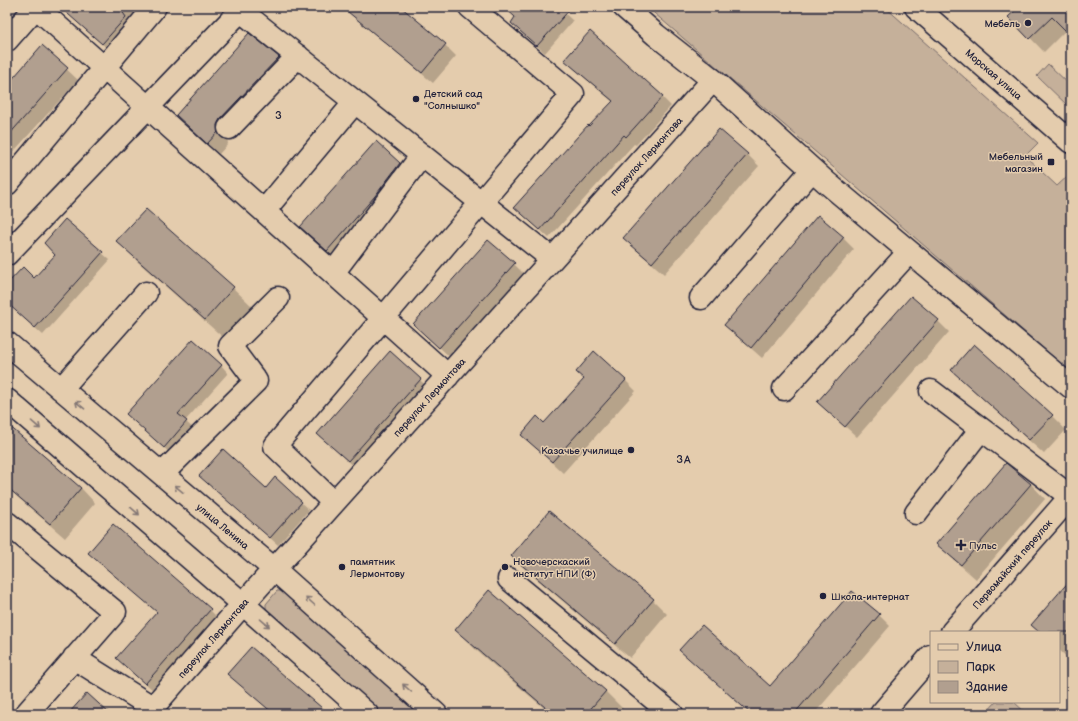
<svg xmlns="http://www.w3.org/2000/svg" width="1078" height="721" font-family="'Balsamiq Sans',sans-serif">
	<rect width="100%" height="100%" fill="#e4ccad"/>
	<filter id="ink" filterUnits="userSpaceOnUse"><feTurbulence type="fractalNoise" baseFrequency=".025" numOctaves="2"/><feDisplacementMap in="SourceGraphic" scale="8" xChannelSelector="R" yChannelSelector="G"/><feConvolveMatrix kernelMatrix="1 2 1 2 8 2 1 2 1" color-interpolation-filters="sRGB"/></filter>
	<g filter="url(#ink)">
		<path fill="#c5b09a" stroke="#74696a" d="M647,7H885L1038,143L1025,156L1057,186L1071,173V372Z
			M1048,64L1071,86V109L1037,76Z
			M277,591H288L430,714H380L266,614V604Z
			M996,702H1014L1027,714H985Z"/>
		<path fill="#0003" d="M74,7H141L129,20L133,25L110,51L75,20Z
			M343,7H400L445,45L456,56L433,83L349,13Z
			M505,7H558L573,21L545,53L519,30L516,17Z
			M1011,7H1071V34L1066,30L1044,52L1010,17L1016,12Z
			M249,35L279,58L290,69L227,137L228,144L219,154L188,126Z
			M43,47L78,80L7,159V86Z
			M565,60L662,97L671,106L636,145L634,144L549,238L525,216L589,128L613,102L574,69Z
			M719,130L748,155L759,166L664,274L635,249Z
			M376,143L411,175L338,261L312,238Z
			M146,210L233,288L254,308L226,340L138,262L118,241Z
			M818,217L843,238L854,249L762,358L737,336L726,325Z
			M65,220L110,260L43,335L7,303V286L34,279L56,255Z
			M514,264L525,275L451,358L414,324Z
			M938,321L949,332L857,437L818,402Z
			M390,353L432,391L359,472L318,434Z
			M221,365L228,373L185,421L194,429L171,454L134,421Z
			M952,370L1052,416L1066,430L1044,454L966,384Z
			M625,380L636,391L563,473L522,435Z
			M7,425L81,488L95,503L65,538L7,488Z
			M275,479L309,510L278,545L208,483L266,489Z
			M1031,484L1045,499L976,579L952,558L938,544Z
			M89,553L210,610L217,617L153,690L124,665L158,612Z
			M512,556L653,600L667,614L630,658L527,571Z
			M1071,581V661L1059,650V632H1039Z
			M879,615L890,626L814,714H752L770,687Z
			M456,630L605,691L626,712L623,714H551L476,650Z"/>
		<path fill="#b19f8f" stroke="#22223b" d="M60,7H119L126,17L102,44Z
			M342,7H401L446,44L422,73Z
			M504,7H572L537,46L511,23L515,17Z
			M1019,7H1071V36L1052,17L1029,39L1008,17Z
			M590,31L663,96L626,137L624,135L540,230L514,207L588,125L589,126L613,101L564,60Z
			M249,33L279,57L220,119L217,125L218,132L207,144L176,115Z
			M42,45L68,68L7,137V85Z
			M719,129L748,154L652,263L623,238Z
			M376,141L400,163L375,196L327,251L300,227Z
			M146,209L234,287L205,320L116,241Z
			M818,215L844,237L751,348L724,325Z
			M65,219L103,252L35,328L7,303V284L23,267L34,278L55,255L44,243Z
			M488,240L515,263L439,348L413,324Z
			M911,296L939,320L845,427L817,402Z
			M193,339L222,365L178,414L187,421L164,448L126,414Z
			M974,344L1053,415L1029,440L951,370Z
			M390,351L421,379L348,461L317,434Z
			M594,351L626,380L552,462L521,435L537,416L544,423L584,379L576,372Z
			M7,424L81,488L50,524L7,487Z
			M223,449L266,488L275,477L302,502L270,538L199,476Z
			M1006,463L1031,484L961,565L936,544Z
			M549,511L654,599L615,644L511,556Z
			M113,524L211,609L145,684L116,658L157,612L88,553Z
			M1071,579V632H1039L1031,625Z
			M489,590L606,691L586,714H553L455,630Z
			M852,591L880,614L794,714H751L679,650L702,625L770,686Z
			M251,647L329,714H274L227,674Z
			M87,693L110,714H68Z"/>
		<g fill="none" stroke-linecap="round" stroke-linejoin="round">
			<defs>
				<path id="minor" d="M36,7L448,376
					M236,7L552,259
					M624,7L656,35L713,80L826,182L1071,387
					M916,7L1071,142
					M7,40L36,7
					M229,128L298,56
					M7,184L155,7
					M264,211L355,102
					M7,254L241,10
					M333,273L422,155
					M701,298L812,170
					M7,343L274,569L436,714
					M61,389L146,293
					M784,389L909,252
					M931,391L1071,497
					M7,400L243,604L367,714
					M162,474L256,381L230,346L278,298
					M330,499L275,446L573,94L470,7
					M916,513L981,429
					M7,523L115,612L26,714
					M509,579L672,714
					M952,632L1071,496
					M74,658L152,707
					M147,714L243,604L713,80
					M881,714L931,656"/>
			</defs>
			<use href="#minor" stroke="#22223b" stroke-width="25"/>
			<use href="#minor" stroke="#e4ccad" stroke-width="22"/>
		</g>
		<defs><path id="oneway-shaft" d="M-6 0H5M1.5-3L5.5 0L1.5 3" fill="none" stroke-width="1.6" stroke-linecap="round" stroke-linejoin="round"/></defs>
		<g stroke="#837774">
			<use href="#oneway-shaft" transform="translate(80 405) rotate(-140)"/>
			<use href="#oneway-shaft" transform="translate(36 425) rotate(41)"/>
			<use href="#oneway-shaft" transform="translate(179 489) rotate(-140)"/>
			<use href="#oneway-shaft" transform="translate(135 511) rotate(41)"/>
			<use href="#oneway-shaft" transform="translate(310 601) rotate(-138)"/>
			<use href="#oneway-shaft" transform="translate(265 623) rotate(41)"/>
			<use href="#oneway-shaft" transform="translate(407 688) rotate(-138)"/>
		</g>
	</g>
	<g fill="#22223b" stroke="#e4ccad" stroke-width="1.5">
		<circle cx="1028" cy="23" r="4"/>
		<circle cx="416" cy="99" r="4"/>
		<rect x="1047" y="158" width="8" height="8" rx="2"/>
		<circle cx="631" cy="450" r="4"/>
		<path d="M959 539h4v4h4v4h-4v4h-4v-4h-4v-4h4z"/>
		<circle cx="342" cy="567" r="4"/>
		<circle cx="505" cy="567" r="4"/>
		<circle cx="823" cy="596" r="4"/>
	</g>
	<g text-anchor="middle" stroke-width="3" stroke-linejoin="round" paint-order="stroke">
		<g font-size="10" fill="#22223b" stroke="#e4ccad" text-anchor="start">
			<text x="1020" y="27" text-anchor="end">Мебель</text>
			<text x="424" y="97">Детский сад<tspan x="424" dy="12">"Солнышко"</tspan></text>
			<text x="1043" y="160" text-anchor="end">Мебельный<tspan x="1043" dy="12">магазин</tspan></text>
			<text x="623" y="454" text-anchor="end">Казачье училище</text>
			<text x="969" y="549">Пульс</text>
			<text x="350" y="565">памятник<tspan x="350" dy="12">Лермонтову</tspan></text>
			<text x="513" y="565">Новочерскаский<tspan x="513" dy="12">институт НПИ (Ф)</tspan></text>
			<text x="831" y="600">Школа-интернат</text>
		</g>
		<g font-size="10" fill="#22223b" stroke="#e4ccad">
			<text transform="translate(994 74) rotate(41)" y="4">Морская улица</text>
			<text transform="translate(646 156) rotate(-48)" y="4">переулок Лермонтова</text>
			<text transform="translate(429 397) rotate(-48)" y="4">переулок Лермонтова</text>
			<text transform="translate(223 526) rotate(40)" y="4">улица Ленина</text>
			<text transform="translate(1012 564) rotate(-49)" y="4">Первомайский переулок</text>
			<text transform="translate(213 638) rotate(-49)" y="4">переулок Лермонтова</text>
		</g>
		<g font-size="11" letter-spacing="1" fill="#22223b" stroke="#e4ccad">
			<text x="279" y="119">3</text>
			<text x="684" y="463">3А</text>
		</g>
	</g>
	<rect width="1078" height="721" fill="none" stroke="#e4ccad" stroke-width="24"/>
	<rect x="12" y="12" width="1054" height="697" fill="none" stroke="#22223b" stroke-width="1.5" filter="url(#ink)"/>
	<rect x="930" y="631" width="130" height="72" fill="#e4ccad" stroke="#96887f"/>
	<rect x="938" y="644" width="20" height="6" fill="#e4ccad" stroke="#96887f"/>
	<text x="966" y="651" font-size="12" fill="#22223b">Улица</text>
	<rect x="938" y="661" width="20" height="12" fill="#c5b09a" stroke="#96887f"/>
	<text x="966" y="671" font-size="12" fill="#22223b">Парк</text>
	<rect x="938" y="681" width="20" height="12" fill="#b19f8f" stroke="#96887f"/>
	<text x="966" y="691" font-size="12" fill="#22223b">Здание</text>
</svg>
